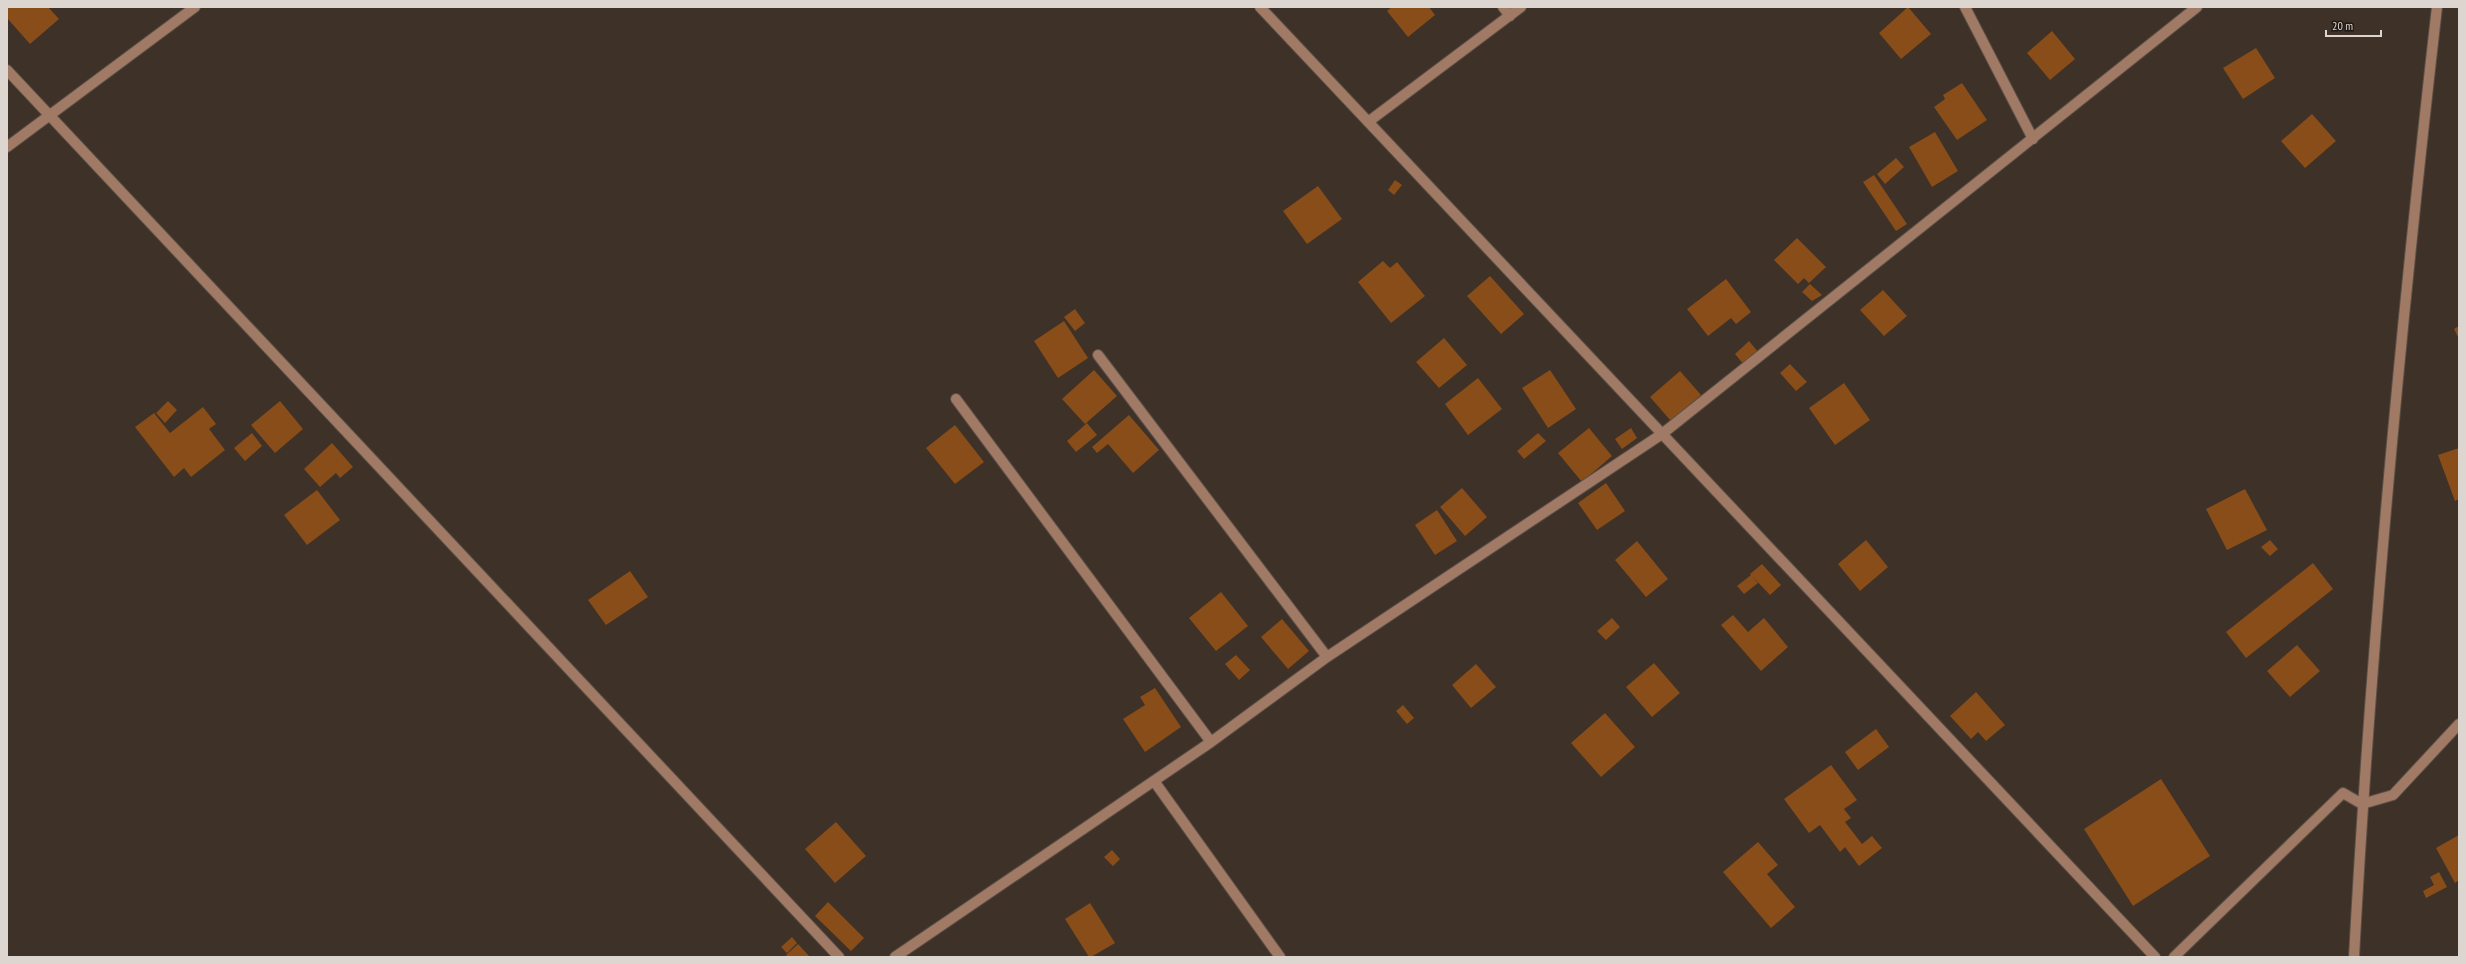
<svg xmlns="http://www.w3.org/2000/svg" width="2466" height="964" font-family="'PT Sans Narrow',sans-serif">
	<rect width="100%" height="100%" fill="#3e3128"/>
	<path fill="#884d18" d="M7,7H48L59,19L30,44L7,18Z
		M1392,7H1429L1435,15L1408,37L1387,11Z
		M1908,7L1931,34L1901,59L1879,33Z
		M2052,31L2075,59L2050,80L2027,53Z
		M2256,48L2275,78L2243,99L2223,68Z
		M1962,83L1987,120L1957,140L1934,107L1945,99L1943,95Z
		M2312,114L2336,141L2305,168L2281,141Z
		M1935,132L1958,171L1932,187L1909,147Z
		M1896,158L1904,167L1885,184L1877,174Z
		M1874,175L1907,224L1896,231L1863,182Z
		M1395,180L1402,185L1394,195L1388,190Z
		M1318,186L1342,219L1307,244L1283,211Z
		M1797,238L1826,267L1809,283L1804,278L1798,284L1774,260Z
		M1383,261L1390,268L1397,262L1425,296L1391,323L1358,282Z
		M1490,276L1524,314L1501,334L1467,296Z
		M1726,279L1751,312L1736,324L1731,318L1708,336L1687,309Z
		M1810,284L1822,295L1812,301L1802,292Z
		M1883,290L1907,316L1884,336L1860,310Z
		M1075,309L1085,323L1075,331L1064,317Z
		M1064,321L1088,358L1058,378L1034,341Z
		M2459,326V339L2454,329Z
		M1444,338L1467,365L1439,388L1416,362Z
		M1749,341L1759,353L1745,366L1735,354Z
		M1790,364L1807,382L1796,391L1780,373Z
		M1094,370L1117,396L1085,424L1062,399Z
		M1550,370L1576,409L1548,428L1522,388Z
		M1680,371L1701,395L1671,421L1650,397Z
		M1478,378L1502,409L1468,435L1445,404Z
		M1844,383L1870,420L1835,445L1809,408Z
		M168,401L177,410L165,423L156,413Z
		M280,401L303,429L275,453L251,425Z
		M203,407L216,424L209,429L225,450L191,477L184,468L174,477L135,427L154,413L170,433Z
		M1129,415L1159,450L1133,473L1108,444L1097,453L1092,447Z
		M1087,423L1097,435L1076,452L1067,441Z
		M955,425L984,462L955,484L926,448Z
		M1589,428L1612,456L1582,482L1558,453Z
		M1631,428L1637,438L1622,449L1615,439Z
		M252,433L262,446L245,461L234,448Z
		M1538,433L1546,441L1524,459L1517,451Z
		M332,443L353,467L340,478L336,473L320,487L304,469Z
		M2459,448V499L2455,501L2438,455Z
		M1606,483L1625,511L1597,530L1578,503Z
		M1462,488L1487,517L1465,536L1440,507Z
		M2245,489L2267,530L2227,550L2206,509Z
		M317,490L340,520L307,545L284,515Z
		M1437,510L1457,541L1435,555L1415,525Z
		M1866,540L1888,567L1860,591L1838,564Z
		M2270,540L2278,549L2270,556L2261,547Z
		M1637,541L1668,579L1646,597L1615,560Z
		M2313,563L2333,589L2246,658L2226,632Z
		M1762,564L1781,585L1770,595L1750,574Z
		M630,571L648,597L606,625L588,600Z
		M1751,575L1758,583L1744,594L1737,586Z
		M1221,592L1248,626L1216,651L1189,618Z
		M1733,615L1748,632L1764,618L1788,647L1761,671L1721,625Z
		M1612,618L1620,627L1606,640L1597,631Z
		M1282,619L1309,651L1288,669L1261,637Z
		M2297,645L2320,671L2290,697L2267,671Z
		M1236,655L1250,670L1239,680L1225,664Z
		M1654,663L1680,693L1652,717L1626,687Z
		M1476,664L1496,687L1471,708L1452,685Z
		M1155,688L1181,727L1145,752L1123,719L1145,705L1140,697Z
		M1976,692L2005,725L1986,741L1978,732L1971,739L1950,716Z
		M1403,705L1414,718L1407,724L1396,711Z
		M1605,713L1635,747L1601,777L1571,743Z
		M1876,729L1889,747L1858,770L1845,752Z
		M1831,765L1857,800L1844,809L1851,818L1845,822L1862,844L1872,836L1882,848L1859,866L1845,847L1840,852L1820,825L1809,833L1784,799Z
		M2161,779L2210,856L2133,906L2084,829Z
		M836,822L866,856L835,883L805,849Z
		M2459,835V880L2455,883L2436,848Z
		M1758,842L1778,865L1767,874L1795,907L1771,928L1723,872Z
		M1112,850L1120,859L1113,866L1104,857Z
		M2439,872L2447,887L2426,898L2423,891L2434,885L2430,877Z
		M828,902L864,938L851,951L815,916Z
		M1090,903L1115,943L1091,957H1089L1065,919Z
		M792,937L797,943L787,953L781,947Z
		M798,944L810,957H788L786,955Z"/>
	<g fill="none" stroke-linecap="round" stroke-linejoin="round">
		<defs>
			<path id="minor" d="M1260,7L2155,957
				M1503,7L1510,16
				M1965,7L2033,139
				M7,70L839,957
				M1368,122L1521,7
				M7,147L195,7
				M1098,355L1327,657
				M956,399L1211,742
				M1154,781L1280,957
				M895,957L1211,742L1327,657L1662,434L2197,7
				M2174,957L2343,793L2362,804L2393,795L2459,724
				M2354,957C2371,640 2401,323 2437,7"/>
		</defs>
		<use href="#minor" stroke="#5b4f46" stroke-width="12"/>
		<use href="#minor" stroke="#a17a65" stroke-width="10"/>
	</g>
	<rect width="2466" height="964" fill="none" stroke="#ddd5cf" stroke-width="16"/>
	<path d="M2326 30v6h55v-6" fill="none" stroke="#ddd5cf" stroke-width="2"/>
	<text x="2332" y="30" font-size="12" fill="#ddd5cf" stroke="#201a16" stroke-width="3" paint-order="stroke">20 m</text>
</svg>
